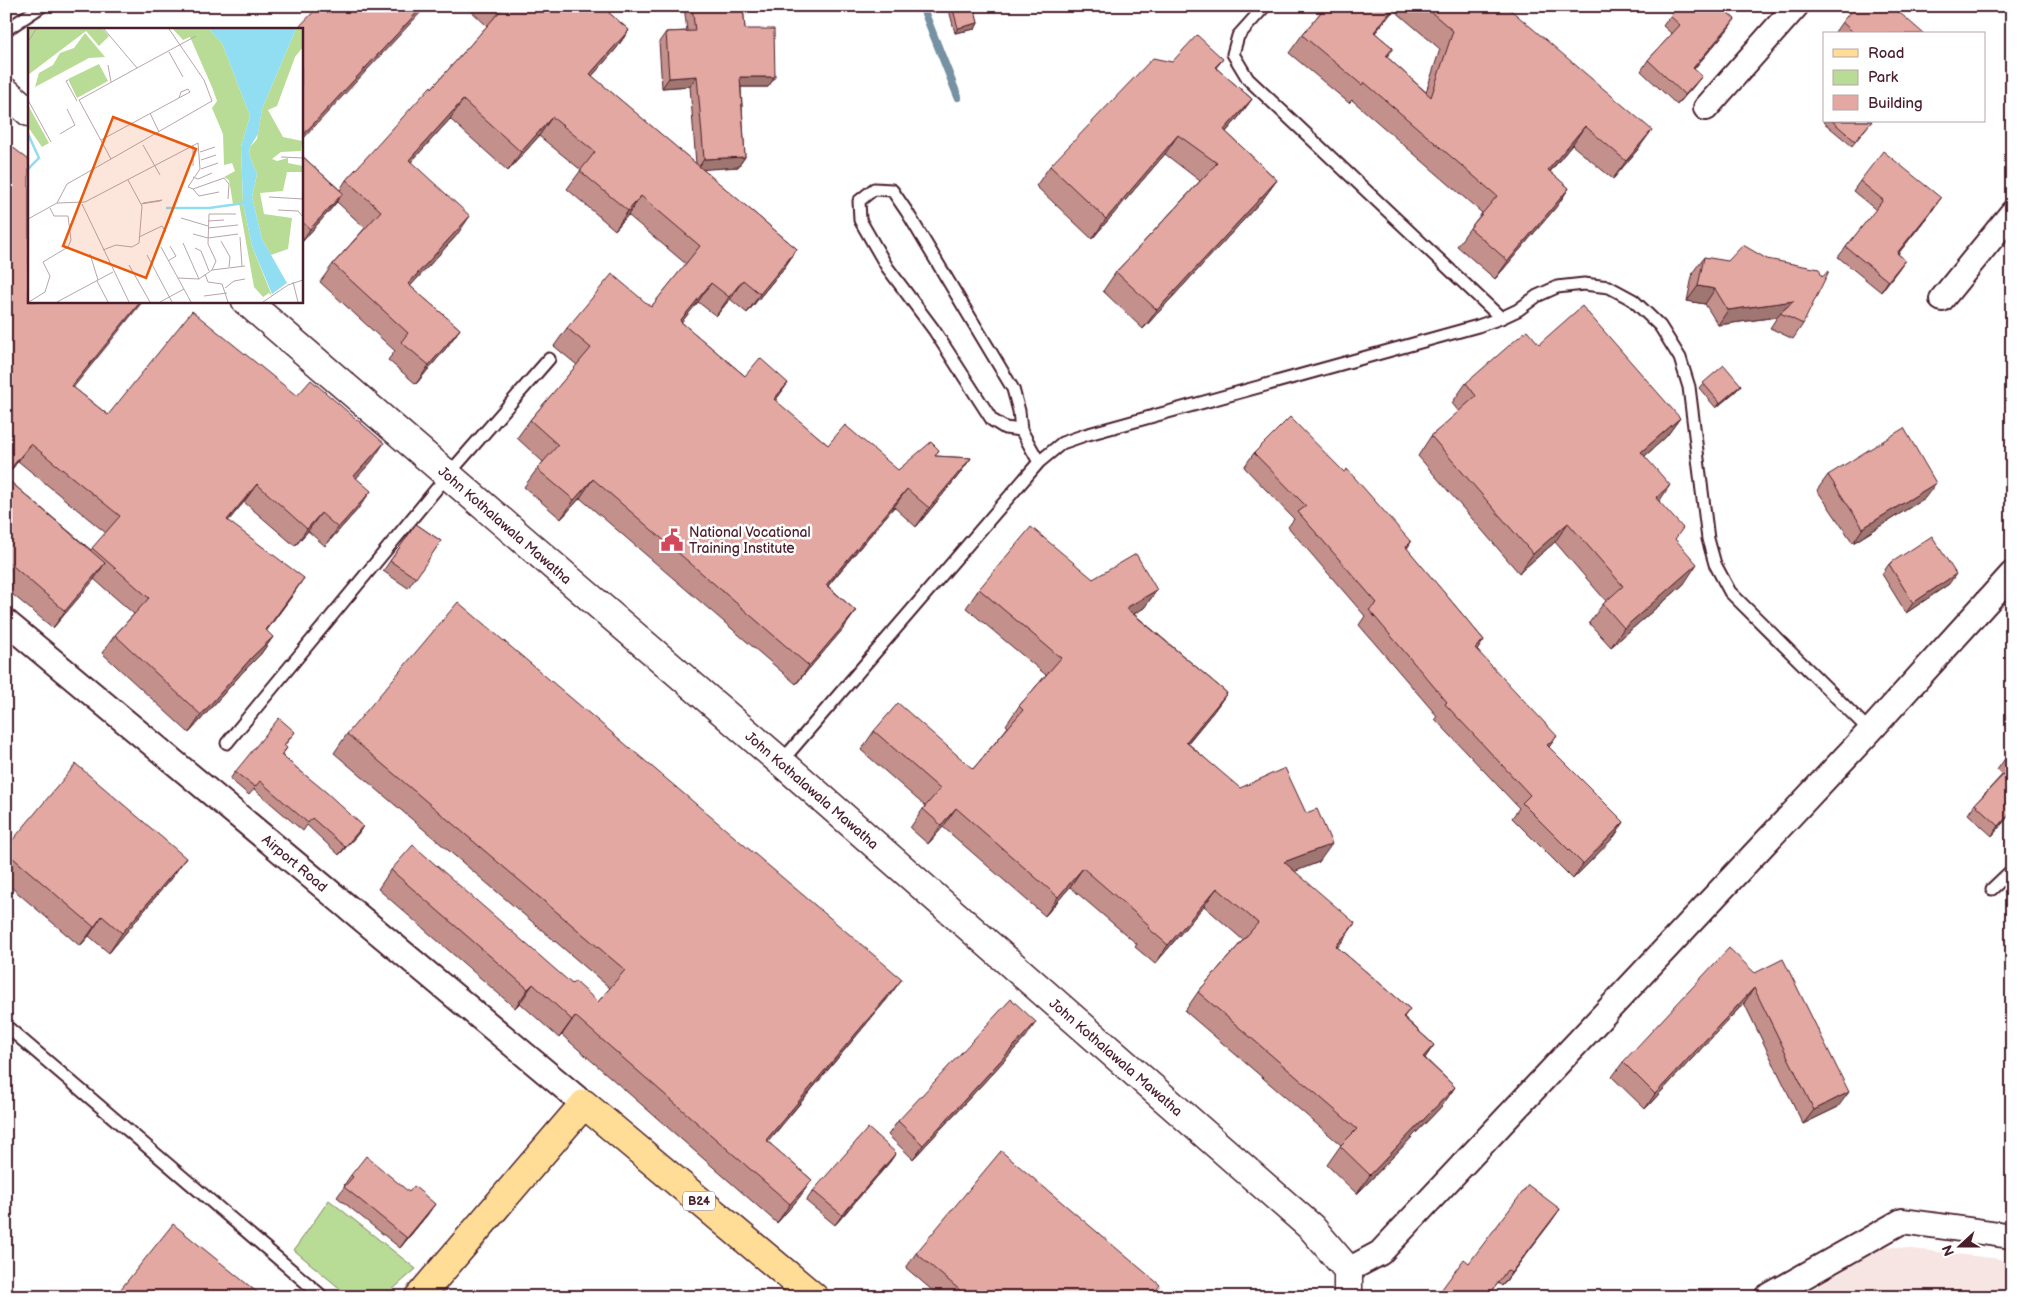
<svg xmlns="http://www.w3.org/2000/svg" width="2018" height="1303" font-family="'Balsamiq Sans',sans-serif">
	<rect width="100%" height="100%" fill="#fff"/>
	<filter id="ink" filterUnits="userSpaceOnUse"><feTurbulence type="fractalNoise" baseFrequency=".02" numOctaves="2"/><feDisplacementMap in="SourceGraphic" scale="10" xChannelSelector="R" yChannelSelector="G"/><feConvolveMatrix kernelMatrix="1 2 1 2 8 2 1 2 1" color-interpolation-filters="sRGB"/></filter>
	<g filter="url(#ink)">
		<path fill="#f7e5e3" d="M1886,1246L2000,1259L2012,1268V1297H1798Z"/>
		<path fill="#b8dc96" stroke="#817e60" d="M329,1200L416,1269L384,1297H350L294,1250Z"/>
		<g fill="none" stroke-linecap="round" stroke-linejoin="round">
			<path stroke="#7591a2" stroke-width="8" d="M922,6L958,97"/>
			<defs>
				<path id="service" d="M1265,6L1238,36L1233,54L1248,79L1501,318
					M6,30L42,6
					M1021,430L1005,428L992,420L934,330L887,267L860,220L859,201L874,189L892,190L907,212L1013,389L1019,411L1021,430L1039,462
					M227,743L447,476L549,359
					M781,762L1039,462L1062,443L1085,435L1478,326L1501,318L1518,310L1537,296L1557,287L1584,284L1609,287L1633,300L1660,326L1680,358L1689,387L1708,539L1715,564L1730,592L1870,731
					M1992,889L2012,870
					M6,1026L323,1297"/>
				<path id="minor" d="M1706,108L1796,6
					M1942,299L2012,213
					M6,622L584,1104
					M1348,1270L1380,1253L1870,731L2012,574
					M1767,1297L1902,1221L2012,1236"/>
				<path id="tertiary" d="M6,92L29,112
					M246,301L781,762L1312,1228L1348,1270V1297"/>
				<path id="primary" d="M419,1297L584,1104L814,1297"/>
			</defs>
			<use href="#service" stroke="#4a1f2b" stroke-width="15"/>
			<use href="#minor" stroke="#4a1f2b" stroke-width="28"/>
			<use href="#tertiary" stroke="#4a1f2b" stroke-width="31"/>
			<use href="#primary" stroke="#4a1f2b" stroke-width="31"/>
			<use href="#service" stroke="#fff" stroke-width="11"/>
			<use href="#minor" stroke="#fff" stroke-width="24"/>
			<use href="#tertiary" stroke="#fff" stroke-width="28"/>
			<use href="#primary" stroke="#ffdd96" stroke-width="28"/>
		</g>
		<path fill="#c3908b" stroke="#4a1f2b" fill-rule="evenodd" d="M467,6H615L609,13L629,30L616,49L592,76L696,164L690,86L662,88L659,42L666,32L687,31L684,6H743L745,29L775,77L768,87H741L745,157L738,167L702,169L797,249L784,268L747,313L730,299L716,316L698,302L681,322L745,376L788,383L775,401L828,445L898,470L939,450L935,456L971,458L958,476L916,527L894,507L828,586L856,611L843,629L796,684L580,498L561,519L524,487L537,469L543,462L517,438L530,420L577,365L554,346L567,328L651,307L686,264L628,215L615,230L567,189L581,170L539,136L508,171L450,119L411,162L457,235L410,286L460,329L447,347L416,384L388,360L395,351L320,282L333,264L365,228L337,202L331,209L301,243V155L340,190L346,180L432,88L487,26L467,7Z
			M952,6H974L978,23L975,29L955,33L949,10Z
			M1326,6H1506L1639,148L1613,179L1572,145L1550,172L1569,188L1557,206L1495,279L1457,246L1470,228L1482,213L1352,100L1349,103L1289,53L1302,35ZM1394,10L1440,49L1426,92L1387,57L1393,48L1375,33Z
			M1670,16L1728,29L1694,69V86L1677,105L1641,71L1648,60L1672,34L1663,26Z
			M1842,22L1924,34H1836L1835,32Z
			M1223,59L1216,68L1252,99L1238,118L1226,132L1277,180L1263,199L1143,329L1103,291L1116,272L1200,181L1165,154L1092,239L1036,186L1050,166L1172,62Z
			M1824,121H1872L1852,146L1823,122Z
			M1860,181L1934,208L1898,254L1905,260L1881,292L1838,257L1846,247L1876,210L1853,191Z
			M1704,257L1803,324L1793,339L1770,328L1777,317L1718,325L1705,304L1687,301L1693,272Z
			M1539,344L1680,418L1666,437L1645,456L1659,501L1675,539L1684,584L1611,647L1589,623L1603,604L1606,601L1555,542L1519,573L1418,456L1431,436L1459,412L1452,403L1466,383Z
			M1703,383L1741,385L1737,390L1716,408L1699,388Z
			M73,387L108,415L372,461L356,478L358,509L325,546L308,531L295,546L244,502L228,521L292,596L266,631L273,637L260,655L241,674L189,733L102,653L115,635L134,614L94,579L53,628L6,589V478L91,550L106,533L18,461L6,477Z
			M1254,453L1411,542L1407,549L1484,640L1477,650L1549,747L1624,822L1614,837L1573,879L1512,818L1519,808L1435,719L1437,716L1359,625L1365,616L1288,527L1294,519L1244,467Z
			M1828,475L1925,498L1853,543L1817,490Z
			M416,524L441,541L408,588L383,571Z
			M1889,564L1949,584L1906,613L1882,574Z
			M1093,579L1157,590L1144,608L1134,614L1227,693L1214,711L1188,743L1319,862L1295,871L1342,942L1337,947L1410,1009L1404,1017L1434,1045L1425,1058L1455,1087L1442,1106L1357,1194L1327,1165L1341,1145L1185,1011L1198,992L1243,940L1204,906L1155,964L1135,947L1137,944L1070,887L1045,916L943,827L928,844L910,828L925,806L861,750L874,731L973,769L1008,727L1006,725L1019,706L1046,675L966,608L979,589Z
			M295,732L284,746L287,748L282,755L363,826L358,834L339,855L307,825L303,831L254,789L249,795L230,779L235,772Z
			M347,734L888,998L768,1142L812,1180L798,1199L777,1223L562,1035L559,1038L520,1003L515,1008L378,889L391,870L572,984L598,1002L610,988L334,753Z
			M2012,752V816L2010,814L1992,836L1968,814L1975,804L2002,775L1997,770L2004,760Z
			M6,848L186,858L172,877L109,953L89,936L80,946L6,883Z
			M1755,973L1838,1107L1803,1124L1744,1003L1645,1109L1612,1077L1623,1062Z
			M1026,1037L913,1159L888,1135L898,1121Z
			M896,1153L889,1163L835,1225L806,1201L813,1191Z
			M351,1175L428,1214L400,1248L337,1197L345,1186L344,1185Z
			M1560,1209L1502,1286L1498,1283L1488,1297H1436L1469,1263Z
			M916,1253L1152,1297H940L906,1268Z
			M120,1290L263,1297H115Z"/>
		<path fill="#9f7671" stroke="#4a1f2b" d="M423,6H426L422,11L301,141V137Z
			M611,6H615L594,29L607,11Z
			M1395,6H1397L1361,50L1374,32Z
			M1735,19L1728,29L1686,78L1693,68Z
			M978,23L975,29L955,33L958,28Z
			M629,30L616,49L577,93L590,74Z
			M697,76L690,86L662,88L669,78Z
			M1702,76L1694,86L1677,105L1685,95Z
			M740,77H775L768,87H733Z
			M1252,99L1238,118L1210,150L1224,130Z
			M463,100L450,119L396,179L409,160Z
			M552,117L539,136L508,171L521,152Z
			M1585,126L1572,145L1535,189L1548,170Z
			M1652,130L1639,148L1613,179L1626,161Z
			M1178,135L1165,154L1092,239L1106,219Z
			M745,157L738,167L697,170L704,159Z
			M1277,180L1263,199L1143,329L1157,310Z
			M1569,188L1557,206L1495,279L1508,261Z
			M343,193L331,209L301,243L310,229Z
			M641,196L628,215L615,230L628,211Z
			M1941,198L1934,208L1890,264L1897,253Z
			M470,216L457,235L395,303L408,284Z
			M797,249L784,268L747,313L760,294Z
			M1905,260L1898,270L1881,292L1888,281Z
			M743,280L730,299L716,316L729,297Z
			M711,283L698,302L667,340L680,321Z
			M1698,286L1715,289L1705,304L1687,301Z
			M141,301H143L60,404L72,386Z
			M1794,301L1780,313L1777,317L1718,325L1728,310Z
			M460,329L447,347L416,384L429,365Z
			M788,383L775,401L774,399Z
			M1741,385L1737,390L1716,408L1720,403Z
			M1680,418L1666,437L1628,471L1641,452Z
			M384,443L372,461L342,494L354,476Z
			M31,444L18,461L6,477V474Z
			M971,458L958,476L916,527L929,508Z
			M593,479L580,498L561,519L574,500Z
			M1936,483L1925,498L1853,543L1863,528Z
			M257,484L244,502L214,538L227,520Z
			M1670,485L1657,505L1656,498Z
			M907,489L894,507L813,603L826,585Z
			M371,491L358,509L325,546L338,528Z
			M321,513L308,531L295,546L307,529Z
			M1568,523L1555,542L1519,573L1533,554Z
			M105,563L93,581L53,628L65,611Z
			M1697,564L1684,584L1611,647L1624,628Z
			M1956,574L1949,584L1906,613L1913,603Z
			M304,578L292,596L254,648L266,630Z
			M1157,590L1144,608L1113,626L1126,608Z
			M856,611L843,629L796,684L809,666Z
			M273,637L260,655L241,674L189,733L201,715L253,656Z
			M1484,640L1474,655L1475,648Z
			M1227,693L1214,711L1173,760L1186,742Z
			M1557,736L1547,750V745Z
			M956,808L943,827L928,844L941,825Z
			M2012,811V812L1992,836L1999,826Z
			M1624,822L1614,837L1573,879L1583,864Z
			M363,826L358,834L339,855L345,847Z
			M1332,844L1319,862L1271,881L1284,862Z
			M186,858L172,877L109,953L122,933Z
			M1083,868L1070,887L1045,916L1058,897Z
			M1217,888L1204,906L1155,964L1168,945Z
			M102,916L89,936L80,946L94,927Z
			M1355,923L1342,942L1322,965L1336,946Z
			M902,979L888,998L753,1159L766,1140Z
			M533,984L520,1003L515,1008L528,989Z
			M1754,988L1744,1003L1645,1109L1655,1094Z
			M575,1016L562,1035L559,1038L572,1020Z
			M1036,1022L1026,1037L913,1159L923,1145Z
			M1434,1045L1421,1063L1423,1057Z
			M1455,1087L1442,1106L1357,1194L1370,1175Z
			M1849,1092L1838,1107L1803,1124L1814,1110Z
			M896,1153L889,1163L835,1225L842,1215Z
			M812,1180L798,1199L777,1223L790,1204Z
			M435,1204L428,1214L400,1248L407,1238Z
			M1560,1209L1551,1222L1502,1286L1511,1273Z"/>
		<path fill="#e3a8a2" stroke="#4a1f2b" d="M319,6H423L301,137V29H297Z
			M499,6H611L607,11L629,30L590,74L797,249L760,294L743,280L729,297L711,283L680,321L745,376L760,358L788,383L774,399L828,445L845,425L898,470L931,442L939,450L935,456L971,458L929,508L907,489L826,585L856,611L809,666L593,479L574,500L537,469L558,445L530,420L591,348L567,328L612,274L651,307L700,246L641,196L628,211L580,171L595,152L552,117L521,152L463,100L409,160L470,216L408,284L460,329L429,365L401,342L408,333L333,264L381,211L346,180L431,86L432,88L502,9Z
			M692,6H743L745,29H774L775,77H740L745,157L704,159L697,76L669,78L666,32L695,31Z
			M952,6H974L978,23L958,28Z
			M1326,6H1395L1374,32L1393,48L1386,56L1431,97L1453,31L1424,6H1506L1652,130L1626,161L1585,126L1548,170L1569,188L1508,261L1470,228L1497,196L1364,82L1362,85L1302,35Z
			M1678,6H1720L1735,19L1693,68L1702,76L1685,95L1648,60L1680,25L1670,16Z
			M1855,6H1892L1924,34H1855L1842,22Z
			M1197,35L1223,59L1215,67L1252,99L1224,130L1277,180L1157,310L1116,272L1217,163L1178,135L1106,219L1050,166L1153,58L1172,62Z
			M1832,121H1872L1855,141Z
			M6,142L29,160V301H141L72,386L108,415L192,311L297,396L311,380L384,443L354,476L371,491L338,528L321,513L307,529L257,484L227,520L304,578L266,630L273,637L253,656L201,715L115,635L149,598L92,548L120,516L31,444L6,474Z
			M1883,151L1941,198L1897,253L1905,260L1888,281L1846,247L1883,200L1860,181Z
			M301,155L343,193L310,229L301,221Z
			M1743,245L1767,259L1819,269L1822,277L1829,271L1803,324L1780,313L1794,301L1728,310L1715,289L1698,286L1704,257L1728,261Z
			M1582,306L1680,418L1641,452L1670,485L1656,498L1683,528L1675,539L1697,564L1624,628L1603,604L1623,586L1568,523L1533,554L1431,436L1476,396L1466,383L1527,330L1539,344Z
			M1724,365L1741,385L1720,403L1703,383Z
			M1290,417L1344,472L1347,469L1411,542L1406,547L1484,640L1475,648L1557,736L1547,745L1624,822L1583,864L1522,803L1530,795L1445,704L1447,702L1369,610L1377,603L1298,512L1306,506L1254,453Z
			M1904,428L1936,483L1863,528L1828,475Z
			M6,478L105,563L65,611L6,560V512L8,510L6,508Z
			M416,524L441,541L416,578L390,561Z
			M1031,527L1093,579L1136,554L1157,590L1126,608L1227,693L1186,742L1240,788L1285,768L1306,813L1317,809L1332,844L1284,862L1355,923L1336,946L1410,1009L1403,1017L1434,1045L1423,1057L1455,1087L1370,1175L1340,1146L1357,1129L1198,992L1258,923L1217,888L1168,945L1148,928L1150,926L1083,868L1058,897L956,808L941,825L923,809L940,789L874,731L898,703L973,769L1023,710L1019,706L1061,658L979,589Z
			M1932,536L1956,574L1913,603L1889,564Z
			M458,602L902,979L766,1140L812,1180L790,1204L575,1016L572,1020L533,984L528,989L391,870L413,845L572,984L575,981L598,1002L625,970L347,734Z
			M279,718L295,732L284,745L287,748L281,755L326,792L363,826L345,847L312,818L308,823L260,781L255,787L235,772Z
			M2012,752V811L1999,826L1975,804L2011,767L2004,760Z
			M76,764L186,858L122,933L102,916L94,927L6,852V848Z
			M1729,948L1755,973L1783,959L1849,1092L1814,1110L1754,988L1655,1094L1623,1062Z
			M1011,999L1036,1022L923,1145L898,1121Z
			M868,1128L896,1153L842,1215L813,1191Z
			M1001,1151L1160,1285L1151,1297H968L916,1253Z
			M366,1156L409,1192L414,1186L435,1204L407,1238L344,1187L353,1177L351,1175Z
			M1528,1185L1560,1209L1511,1273L1507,1270L1488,1297H1436L1464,1259L1469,1263Z
			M173,1224L263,1297H129L120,1290Z"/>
	</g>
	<defs>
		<symbol id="civic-bare" viewBox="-9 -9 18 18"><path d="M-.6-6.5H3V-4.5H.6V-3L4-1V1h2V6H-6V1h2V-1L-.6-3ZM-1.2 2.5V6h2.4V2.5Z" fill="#d1495b" stroke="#fff" stroke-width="2.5" paint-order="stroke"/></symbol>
	</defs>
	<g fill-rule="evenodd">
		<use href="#civic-bare" x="656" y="524" width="32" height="32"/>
	</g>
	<g text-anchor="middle" stroke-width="5" stroke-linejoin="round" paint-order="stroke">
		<rect fill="#fff" stroke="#80626b" stroke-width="1" x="683" y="1191.5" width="32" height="19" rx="4"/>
		<g font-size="12" font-weight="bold" fill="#4a1f2b">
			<text x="699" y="1205">B24</text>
		</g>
		<g font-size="14" fill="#4a1f2b" stroke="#fff">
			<text transform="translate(505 525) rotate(41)" y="5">John Kothalawala Mawatha</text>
			<text transform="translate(812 790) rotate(41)" y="5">John Kothalawala Mawatha</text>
			<text transform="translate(295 863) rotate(40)" y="5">Airport Road</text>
			<text transform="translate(1116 1057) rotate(41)" y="5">John Kothalawala Mawatha</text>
		</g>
		<g font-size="14" fill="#4a1f2b" stroke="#fff" text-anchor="start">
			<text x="689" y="537">National Vocational<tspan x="689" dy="16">Training Institute</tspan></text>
		</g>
	</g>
	<g transform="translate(28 28)">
		<rect width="275" height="275" fill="#fff"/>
		<path d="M0,1H75L81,8L71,18L58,3L0,47ZM145,1H181L194,15L222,88L213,119L215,175L224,218L244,268L241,265L235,269L226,259L211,175L205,176L201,152L196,149L207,143L204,135L196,137L195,106L184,80L189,73L184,59L162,9L155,12ZM268,1H275V19L267,29L249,78L240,82L255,109L274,113L273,123L253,124L244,131L249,133L260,130V135L275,138V144H259L255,163L232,165L236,186L264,190L260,221L243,227L234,211L224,169L229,146L221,127L222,119L229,111L234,81ZM57,5L77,29L61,30L7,59L11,45L25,37L32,25L46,20ZM71,36L80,53L49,70L40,51ZM0,77L21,115L14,119L0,99Z" fill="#b8dc96"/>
		<path d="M181,1H268L234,81L230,106L222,119L221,127L229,146L224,169L234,211L259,255L244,266L224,218L215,175L213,119L222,88L194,15Z" fill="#91ddf1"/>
		<path fill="none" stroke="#91ddf1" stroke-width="2.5" d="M0,106L11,130L0,141M138,180H181L217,175"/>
		<path fill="none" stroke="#b7a5aa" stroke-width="1" d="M0,14L8,1M141,24L155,49M80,37L83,54M109,40L168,8M40,52L38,53L49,73M151,70L153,64L160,61L162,64M0,72L23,114M122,85L131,104M32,106L47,97L39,81M73,112L162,64M115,117L132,147M165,117V138M172,124L187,119M253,129L275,130M83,131L184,73L176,52L141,1M173,132L188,127M173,141L190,135M165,149L170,151L184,145M165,161L171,168L191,164M241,169L275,171M29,175L57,174L170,115L172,141L160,159L165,161L196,150L201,156L200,171M54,176L101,274M113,176L132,173L134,172L115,175M250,182L270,183L275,189M153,190L180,198M0,191L29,175L39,156L83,131L51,72L109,40L76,1M180,193L196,192M180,200L210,197M165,206L180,210L210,206M111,209L134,198L138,204M212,209L214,238M193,213L202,229L201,239M155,215L171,251M133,219L163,274M167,220L173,223L181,243M75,222L88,217L104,219L111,215L114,178L100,152M62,226L70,252M119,227L144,274M140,233L148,228L142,218M101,237L122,274M184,242L217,238M177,246L180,254L194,256L200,274M150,250L171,251L184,242L188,233L180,216L181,186H208M69,253L80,274M265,254L270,274M197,260L206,253L217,251M176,268L199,265M1,274L17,264L22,248L15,234L40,219L43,212L40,188H26L22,180M29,274L85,244M132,274L156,261M235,274L260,257L275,252"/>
		<path fill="#e8590c" fill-opacity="0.15" stroke="#e8590c" stroke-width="2.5" d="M85,89L168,121L118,250L35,218Z"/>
		<rect width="275" height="275" fill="none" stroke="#4a1f2b" stroke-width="2.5"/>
	</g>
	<rect width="2018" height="1303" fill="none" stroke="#fff" stroke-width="25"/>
	<rect x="12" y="12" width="1993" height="1278" fill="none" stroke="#4a1f2b" stroke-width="2" filter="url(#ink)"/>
	<rect x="1823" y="32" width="162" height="90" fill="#ffffff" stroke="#b7a5aa"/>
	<rect x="1833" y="49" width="25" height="8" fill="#ffdd96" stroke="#b7a5aa"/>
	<text x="1868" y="58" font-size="15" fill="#4a1f2b">Road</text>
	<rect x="1833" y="70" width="25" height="15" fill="#b8dc96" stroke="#b7a5aa"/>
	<text x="1868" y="82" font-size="15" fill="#4a1f2b">Park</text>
	<rect x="1833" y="95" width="25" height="15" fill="#e3a8a2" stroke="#b7a5aa"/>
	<text x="1868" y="108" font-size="15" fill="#4a1f2b">Building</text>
	<g transform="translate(1960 1246) rotate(249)" stroke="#ffffff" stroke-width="4" paint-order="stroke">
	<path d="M0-4L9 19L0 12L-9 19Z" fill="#4a1f2b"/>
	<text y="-8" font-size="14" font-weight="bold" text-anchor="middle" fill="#4a1f2b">N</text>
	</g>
</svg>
